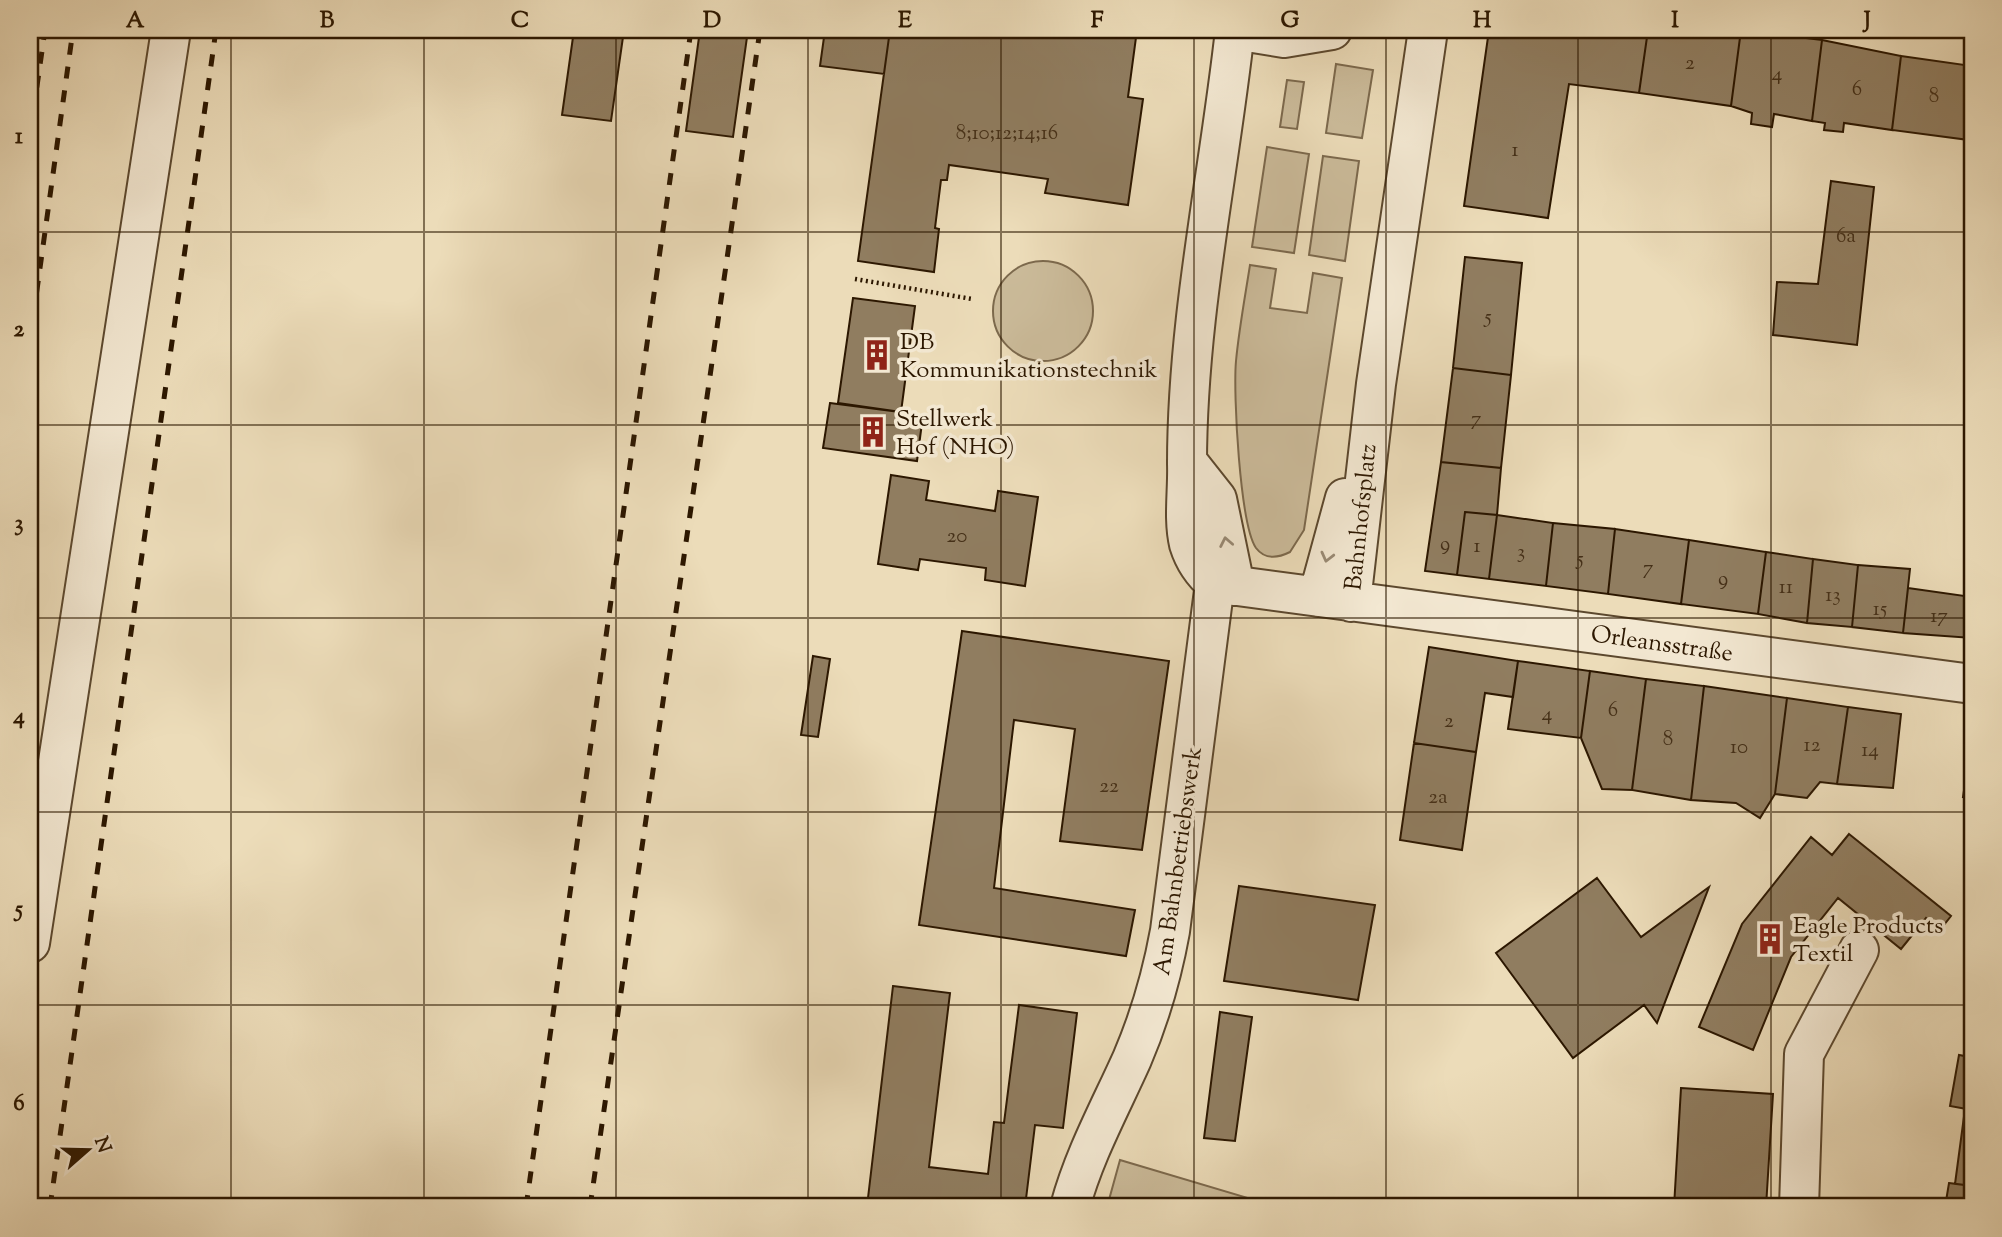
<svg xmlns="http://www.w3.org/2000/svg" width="2002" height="1237" font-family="'Sorts Mill Goudy',serif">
	<rect width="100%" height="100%" fill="#ecdcb9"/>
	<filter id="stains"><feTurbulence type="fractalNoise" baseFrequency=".00286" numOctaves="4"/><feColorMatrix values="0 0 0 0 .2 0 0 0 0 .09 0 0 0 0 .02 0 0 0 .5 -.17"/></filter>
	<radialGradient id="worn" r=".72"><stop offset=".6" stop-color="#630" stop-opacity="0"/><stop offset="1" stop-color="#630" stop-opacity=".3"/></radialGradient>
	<path fill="#cbbb9a" stroke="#7c694d" stroke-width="2" d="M1336,64L1373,70L1362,138L1326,133Z
		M1287,80L1304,82L1297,129L1280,127Z
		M1267,147L1309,154L1294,253L1252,247Z
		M1323,156L1359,161L1345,261L1309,255Z
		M993 311a50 50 0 1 1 100 0a50 50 0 1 1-100 0Z
		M1250,265L1276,269L1270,308L1307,313L1313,273L1342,278L1304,530L1290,552C1278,558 1265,560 1256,548C1240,525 1233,393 1236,361C1239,329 1245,297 1250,265Z
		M1120,1160L1278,1207H1107Z"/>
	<path fill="#907d60" stroke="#2c1700" stroke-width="2" d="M574,30H624L611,121L562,115Z
		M700,30H748L733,137L686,131Z
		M825,30H890L884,74L820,66Z
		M890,30H1137L1128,97L1143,99L1128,205L1045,193L1048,179L949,165L947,180H941L935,228L939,229L934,272L858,261Z
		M1489,30H1648L1639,93L1569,84L1548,218L1464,206Z
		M1648,30H1741L1731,106L1639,93Z
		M1741,30L1822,40L1812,121L1774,114L1772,127L1751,124L1752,113L1731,106Z
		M1822,40L1901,56L1892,130L1844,123L1843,132L1824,130L1825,123L1812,121Z
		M1901,56L1972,66L1969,140L1892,130Z
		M1831,181L1874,187L1857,345L1773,335L1777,282L1818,284Z
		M1465,257L1522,263L1511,375L1453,368Z
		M853,298L915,306L901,412L838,403Z
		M1972,351V423L1964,422Z
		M1453,368L1511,375L1501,468L1441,462Z
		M830,403L923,415L917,461L823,448Z
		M1441,462L1501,468L1497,515L1465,512L1457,575L1425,571Z
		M891,475L929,481L926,500L995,511L998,491L1038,497L1025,586L985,580L986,568L920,559L918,570L878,564Z
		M1465,512L1497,515L1489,579L1457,575Z
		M1497,515L1553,523L1546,586L1489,579Z
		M1553,523L1615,529L1608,594L1546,586Z
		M1615,529L1689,540L1681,604L1608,594Z
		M1689,540L1766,552L1758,614L1681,604Z
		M1766,552L1813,559L1807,623L1758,614Z
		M1813,559L1858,565L1852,627L1807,623Z
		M1858,565L1910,569L1903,633L1852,627Z
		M1908,588L1972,597V638L1903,633Z
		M962,631L1169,661L1142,850L1060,841L1075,729L1014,720L994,888L1135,910L1126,956L919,925Z
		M1429,647L1518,661L1513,697L1485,693L1476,752L1414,743Z
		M813,656L830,659L818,737L801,735Z
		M1518,661L1590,671L1581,738L1508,729Z
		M1590,671L1646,679L1632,790L1602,789L1581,738Z
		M1646,679L1704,686L1691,800L1632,790Z
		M1704,686L1787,698L1775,794L1760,818L1736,803L1691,800Z
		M1787,698L1848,707L1837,784L1820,782L1807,798L1775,794Z
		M1848,707L1901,714L1893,788L1837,784Z
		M1972,736V798L1963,797Z
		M1414,743L1476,752L1462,850L1400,840Z
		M1849,834L1951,916L1940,930L1926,918L1901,949L1838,898L1791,957L1753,1050L1699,1027L1742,924L1811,837L1832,855Z
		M1597,878L1641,937L1709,887L1657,1023L1644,1005L1573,1058L1496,953Z
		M1239,886L1375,905L1358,1000L1224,981Z
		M893,986L950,993L929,1167L988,1174L994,1122L1004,1123L1019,1005L1077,1013L1063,1128L1035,1125L1025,1207H938L868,1198Z
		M1220,1012L1252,1017L1235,1141L1204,1138Z
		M1972,1041V1110L1950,1106L1959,1055L1970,1057Z
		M1681,1088L1773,1094L1766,1207H1674Z
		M1965,1109L1972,1110V1186L1955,1184Z
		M1949,1183L1972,1186V1207H1945Z"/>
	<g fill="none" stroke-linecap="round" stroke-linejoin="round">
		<defs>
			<path id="minor" d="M1235,30C1219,175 1187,317 1187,464C1188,489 1183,519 1189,544C1194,560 1202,572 1215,583L1972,684
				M1235,30L1284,38L1332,30
				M1187,461L1217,499L1235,586
				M1318,597L1345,498
				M1351,602L1376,384L1428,30
				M30,943L171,30
				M1070,1207C1084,1155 1110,1108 1132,1059C1150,1017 1162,975 1170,931L1215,583
				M1799,1207L1804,1054L1859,950"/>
		</defs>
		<use href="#minor" stroke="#5c482e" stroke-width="42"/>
		<path stroke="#2c1700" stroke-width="4.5" stroke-dasharray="2 3.5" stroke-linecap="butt" d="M855,279L972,299"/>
		<use href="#minor" stroke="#f3e8d2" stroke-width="38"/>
		<path stroke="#2c1700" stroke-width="5" stroke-dasharray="12 12" stroke-linecap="butt" d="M30,135L45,30
			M30,340L73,30
			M50,1207L216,30
			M526,1207L691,30
			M590,1207L760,30"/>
	</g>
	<defs><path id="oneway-chevron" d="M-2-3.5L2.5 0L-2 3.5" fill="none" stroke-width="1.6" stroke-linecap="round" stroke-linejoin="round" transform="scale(1.75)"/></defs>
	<g stroke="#998a74">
		<use href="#oneway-chevron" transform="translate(1226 542) rotate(-101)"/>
		<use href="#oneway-chevron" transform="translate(1327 557) rotate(104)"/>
	</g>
	<path fill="none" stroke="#2c1700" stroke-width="2" stroke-opacity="0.55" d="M231,30V1207M424,30V1207M616,30V1207M808,30V1207M1001,30V1207M1194,30V1207M1386,30V1207M1578,30V1207M1771,30V1207M30,232H1972M30,425H1972M30,618H1972M30,812H1972M30,1005H1972"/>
	<defs>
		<symbol id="building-bare" viewBox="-9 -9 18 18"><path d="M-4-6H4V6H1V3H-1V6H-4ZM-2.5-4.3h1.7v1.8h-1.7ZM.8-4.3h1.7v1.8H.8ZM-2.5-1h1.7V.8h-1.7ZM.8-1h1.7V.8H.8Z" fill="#8f2418" stroke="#f3e8d2" stroke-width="2.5" paint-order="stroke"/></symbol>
	</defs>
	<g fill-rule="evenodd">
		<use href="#building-bare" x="855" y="333" width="44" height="44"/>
		<use href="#building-bare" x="851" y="410" width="44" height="44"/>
		<use href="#building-bare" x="1748" y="917" width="44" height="44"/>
	</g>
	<g text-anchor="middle" stroke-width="7" stroke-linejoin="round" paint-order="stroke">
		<g font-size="21" fill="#453018">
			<text x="1690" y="69">2</text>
			<text x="1777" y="80">4</text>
			<text x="1857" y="95">6</text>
			<text x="1934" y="102">8</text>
			<text x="1007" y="139">8;10;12;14;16</text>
			<text x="1515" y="156">1</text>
			<text x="1846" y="242">6a</text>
			<text x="1488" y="323">5</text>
			<text x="1476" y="425">7</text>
			<text x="957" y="542">20</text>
			<text x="1445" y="550">9</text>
			<text x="1477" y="552">1</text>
			<text x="1521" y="558">3</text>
			<text x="1580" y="565">5</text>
			<text x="1648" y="574">7</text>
			<text x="1723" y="585">9</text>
			<text x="1786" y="593">11</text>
			<text x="1833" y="601">13</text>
			<text x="1880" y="615">15</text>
			<text x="1939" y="622">17</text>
			<text x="1613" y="716">6</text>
			<text x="1547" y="720">4</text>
			<text x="1449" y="727">2</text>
			<text x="1668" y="745">8</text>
			<text x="1812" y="751">12</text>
			<text x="1739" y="753">10</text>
			<text x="1870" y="756">14</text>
			<text x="1109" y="792">22</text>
			<text x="1438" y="803">2a</text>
		</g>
		<g font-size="24" fill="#2c1700" stroke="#f3e8d2" text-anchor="start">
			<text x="900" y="349">DB<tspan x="900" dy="28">Kommunikationstechnik</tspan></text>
			<text x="896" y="426">Stellwerk<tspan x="896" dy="28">Hof (NHO)</tspan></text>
			<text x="1793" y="933">Eagle Products<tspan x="1793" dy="28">Textil</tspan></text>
		</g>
		<g font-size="24" fill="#2c1700" stroke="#f3e8d2">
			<text transform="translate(1360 517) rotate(-84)" y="8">Bahnhofsplatz</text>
			<text transform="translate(1662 643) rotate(8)" y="8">Orleansstraße</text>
			<text transform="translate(1177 861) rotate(-82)" y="8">Am Bahnbetriebswerk</text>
		</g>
	</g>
	<rect width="2002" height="1237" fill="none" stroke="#ecdcb9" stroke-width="77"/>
	<g transform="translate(88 1150) rotate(70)" stroke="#f3e8d2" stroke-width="5" paint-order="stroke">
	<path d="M0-5L12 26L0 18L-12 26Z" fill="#2c1700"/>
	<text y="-10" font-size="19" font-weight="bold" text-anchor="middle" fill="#2c1700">N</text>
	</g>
	<rect x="38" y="38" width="1926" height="1160" fill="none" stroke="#2c1700" stroke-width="2.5"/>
	<g font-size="23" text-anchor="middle" font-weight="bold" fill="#2c1700">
		<text x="135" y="27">A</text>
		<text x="327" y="27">B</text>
		<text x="520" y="27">C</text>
		<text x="712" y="27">D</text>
		<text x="905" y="27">E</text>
		<text x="1097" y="27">F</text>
		<text x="1290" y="27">G</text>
		<text x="1482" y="27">H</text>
		<text x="1675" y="27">I</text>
		<text x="1867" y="27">J</text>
		<text x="19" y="143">1</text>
		<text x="19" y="336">2</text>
		<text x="19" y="530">3</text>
		<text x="19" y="723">4</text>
		<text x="19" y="916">5</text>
		<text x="19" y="1110">6</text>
	</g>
	<rect width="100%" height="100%" filter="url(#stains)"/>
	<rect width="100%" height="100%" fill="url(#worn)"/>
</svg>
